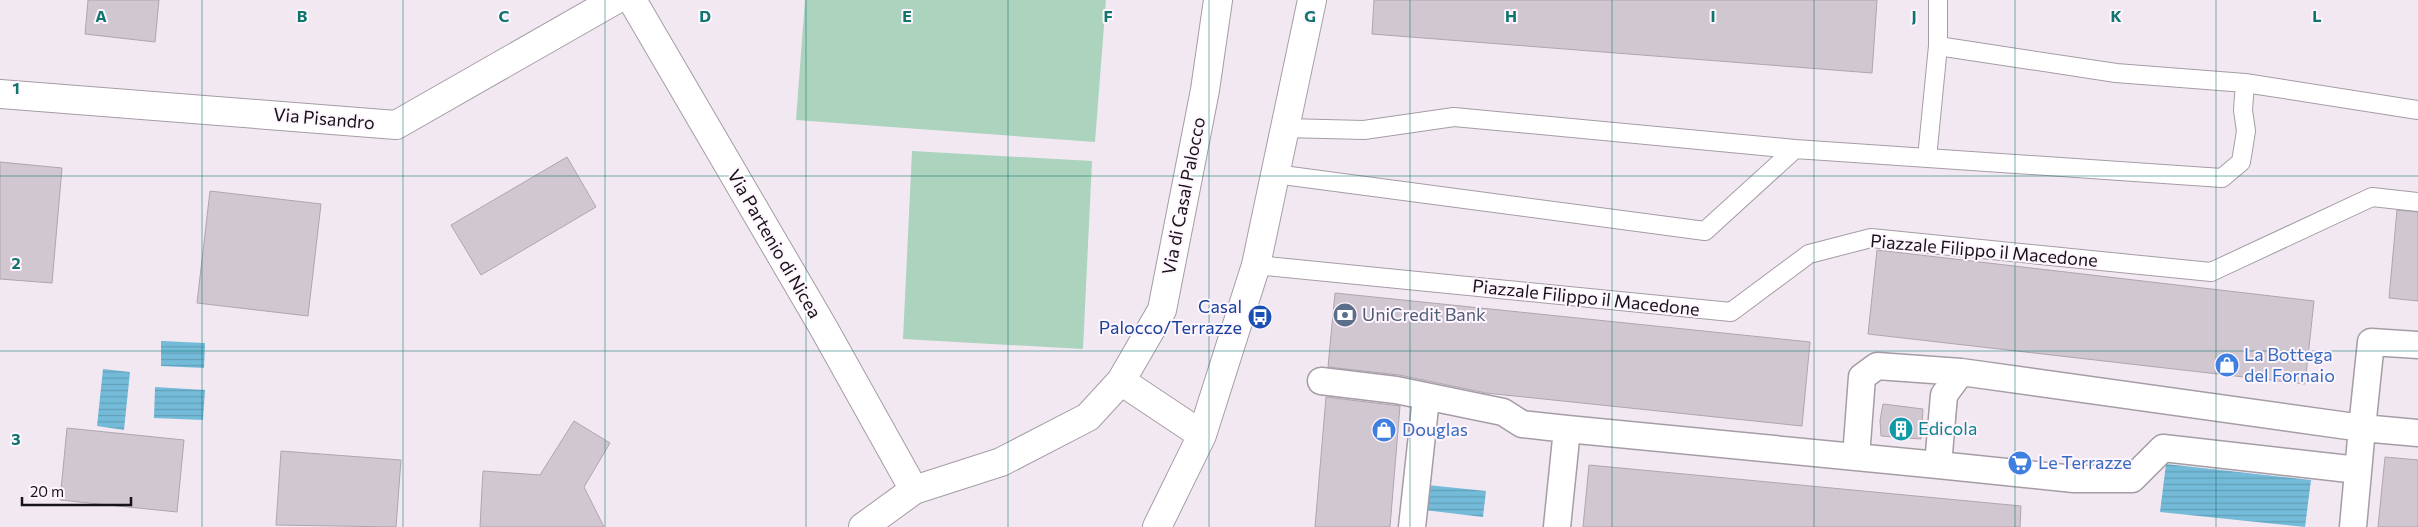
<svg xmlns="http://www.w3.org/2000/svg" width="2418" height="527" font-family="Commissioner,sans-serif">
	<defs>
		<pattern id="water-rules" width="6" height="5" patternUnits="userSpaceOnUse" patternTransform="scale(1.25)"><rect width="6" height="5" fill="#73bbd8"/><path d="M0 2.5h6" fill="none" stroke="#63a0b9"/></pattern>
	</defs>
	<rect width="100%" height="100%" fill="#f2e8f2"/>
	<path fill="#abd3bd" d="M805,0H1106L1095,142L796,120Z
		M912,151L1092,161L1083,349L903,339Z"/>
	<path fill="url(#water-rules)" d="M161,341L205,343L204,368L161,366Z
		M103,369L130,372L124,430L97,426Z
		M155,387L205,390L203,420L154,418Z
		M2166,464L2311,480L2305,527L2160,512Z
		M1427,485L1486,491L1483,517L1424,510Z"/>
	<path fill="#d1c7d1" stroke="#aea5ae" d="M88,0H159L155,42L85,34Z
		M1374,0H1877L1872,73L1372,34Z
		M567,157L596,207L481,275L451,225Z
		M0,162L62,168L52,283L0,279Z
		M210,191L321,204L308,316L197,303Z
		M2397,210L2418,212V301L2389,298Z
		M1877,250L2314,301L2305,384L1868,334Z
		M1335,293L1810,342L1802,426L1486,393L1399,375L1328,367Z
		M1326,397L1400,406L1390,527H1315Z
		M1883,404L1923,409L1921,439L1881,436L1880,421Z
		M574,421L610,443L584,487L604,527H480L483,471L540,475Z
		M67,428L184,440L177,512L60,500Z
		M281,451L401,460L396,527L276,525Z
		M2385,457L2418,460V527H2378Z
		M1589,465L2021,506L2020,527H1583Z"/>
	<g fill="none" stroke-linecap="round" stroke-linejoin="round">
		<defs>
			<path id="service" d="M2245,83L2418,110
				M1795,149L2222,178L2241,162L2246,131L2243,110L2245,83L2116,73L1938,46V0
				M1927,158L1938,46
				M1275,174L1705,231L1795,149L1454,117L1364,130L1285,128
				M1256,265L1731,312L1809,254L1871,238L2211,272L2372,197L2418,202"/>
			<path id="pedestrian" d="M2418,345L2371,342L2362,428L2418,433
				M1321,381L1396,390L1503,412L1522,424L1567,429
				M1856,457L1862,377L1877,366L1961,372
				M1938,465L2074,479H2132L2163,448L2358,470
				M1412,527L1426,398
				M1557,527L1567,429L1938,465L1944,395L1961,372L2362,428L2353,527"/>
			<path id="minor" d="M632,0L823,327L914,490
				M0,94L396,125L615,0
				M1121,381L1202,435
				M863,527L914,490L1001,462L1088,417L1121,381L1162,310L1205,90L1218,0
				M1157,527L1202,435L1256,265L1312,0"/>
		</defs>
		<use href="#service" stroke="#a59ca5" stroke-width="20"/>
		<use href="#pedestrian" stroke="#a59ca5" stroke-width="29"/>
		<use href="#minor" stroke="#a59ca5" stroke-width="30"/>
		<use href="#service" stroke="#fff" stroke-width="18"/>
		<use href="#pedestrian" stroke="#fff" stroke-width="26"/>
		<use href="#minor" stroke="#fff" stroke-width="28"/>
	</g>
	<path fill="none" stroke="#0f766e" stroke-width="1" stroke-opacity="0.55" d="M202,0V527M403,0V527M605,0V527M806,0V527M1008,0V527M1209,0V527M1410,0V527M1612,0V527M1814,0V527M2015,0V527M2216,0V527M0,176H2418M0,351H2418"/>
	<defs>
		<symbol id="bank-disc" viewBox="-11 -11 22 22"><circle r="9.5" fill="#5c6f8a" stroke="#fff5ff"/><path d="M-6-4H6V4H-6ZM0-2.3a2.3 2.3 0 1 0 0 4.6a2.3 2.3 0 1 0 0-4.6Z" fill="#fff"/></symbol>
		<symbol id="bus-disc" viewBox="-11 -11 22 22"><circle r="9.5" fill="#1a4fb4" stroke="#fff5ff"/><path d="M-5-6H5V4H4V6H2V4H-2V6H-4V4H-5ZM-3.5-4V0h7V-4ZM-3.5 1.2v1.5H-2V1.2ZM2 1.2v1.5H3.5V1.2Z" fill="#fff"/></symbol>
		<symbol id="shop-disc" viewBox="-11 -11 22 22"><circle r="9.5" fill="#3f7fe0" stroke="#fff5ff"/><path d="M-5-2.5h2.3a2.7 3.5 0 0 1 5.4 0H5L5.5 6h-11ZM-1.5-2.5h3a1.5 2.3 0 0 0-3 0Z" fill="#fff"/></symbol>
		<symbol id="building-disc" viewBox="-11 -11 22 22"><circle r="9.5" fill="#0f9aa8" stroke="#fff5ff"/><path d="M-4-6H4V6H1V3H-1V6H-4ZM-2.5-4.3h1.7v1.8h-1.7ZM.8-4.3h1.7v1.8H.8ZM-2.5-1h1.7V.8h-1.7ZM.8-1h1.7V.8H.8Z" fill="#fff"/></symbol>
		<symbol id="supermarket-disc" viewBox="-11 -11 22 22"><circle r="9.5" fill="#3f7fe0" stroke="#fff5ff"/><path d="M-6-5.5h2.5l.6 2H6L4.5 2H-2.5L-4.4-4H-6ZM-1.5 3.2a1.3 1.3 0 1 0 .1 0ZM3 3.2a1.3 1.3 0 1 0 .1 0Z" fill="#fff"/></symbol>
	</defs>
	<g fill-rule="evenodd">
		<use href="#bank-disc" x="1331" y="301" width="28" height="28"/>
		<use href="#bus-disc" x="1246" y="303" width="28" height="28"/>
		<use href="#shop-disc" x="2213" y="351" width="28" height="28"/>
		<use href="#building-disc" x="1887" y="415" width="28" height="28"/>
		<use href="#shop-disc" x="1370" y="416" width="28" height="28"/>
		<use href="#supermarket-disc" x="2006" y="449" width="28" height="28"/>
	</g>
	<g text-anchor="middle" stroke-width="4" stroke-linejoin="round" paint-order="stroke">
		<g font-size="18" fill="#161316" stroke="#fff5ff">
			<text transform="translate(324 119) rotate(5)" y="6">Via Pisandro</text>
			<text transform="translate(1184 196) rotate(-79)" y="6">Via di Casal Palocco</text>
			<text transform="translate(774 244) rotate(60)" y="6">Via Partenio di Nicea</text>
			<text transform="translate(1984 251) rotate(5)" y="6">Piazzale Filippo il Macedone</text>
			<text transform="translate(1586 298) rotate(6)" y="6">Piazzale Filippo il Macedone</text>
		</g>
		<g font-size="18" fill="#164399" stroke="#fff5ff" text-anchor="end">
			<text x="1242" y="313">Casal<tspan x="1242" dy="21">Palocco/Terrazze</tspan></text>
		</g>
		<g font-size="18" fill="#4e5e75" stroke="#fff5ff" text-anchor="start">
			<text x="1362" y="321">UniCredit Bank</text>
		</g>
		<g font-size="18" fill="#366cbe" stroke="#fff5ff" text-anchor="start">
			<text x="2244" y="361">La Bottega<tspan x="2244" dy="21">del Fornaio</tspan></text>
			<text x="1402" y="436">Douglas</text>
			<text x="2038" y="469">Le Terrazze</text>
		</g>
		<g font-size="18" fill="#0d838f" stroke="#fff5ff" text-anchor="start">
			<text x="1918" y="435">Edicola</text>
		</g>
	</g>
	<g font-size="16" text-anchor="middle" font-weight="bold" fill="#0f766e" stroke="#fff5ff" stroke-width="4" stroke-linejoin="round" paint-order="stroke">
		<text x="101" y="22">A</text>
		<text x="302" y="22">B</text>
		<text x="504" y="22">C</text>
		<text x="705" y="22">D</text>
		<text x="907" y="22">E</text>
		<text x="1108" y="22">F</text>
		<text x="1310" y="22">G</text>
		<text x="1511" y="22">H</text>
		<text x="1713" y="22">I</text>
		<text x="1914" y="22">J</text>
		<text x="2116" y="22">K</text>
		<text x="2317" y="22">L</text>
		<text x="16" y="94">1</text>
		<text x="16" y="269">2</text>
		<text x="16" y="445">3</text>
	</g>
	<path d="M22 497v8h109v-8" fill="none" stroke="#161316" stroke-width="2.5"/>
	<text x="30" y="497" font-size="15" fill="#161316" stroke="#fff5ff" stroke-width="4" paint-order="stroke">20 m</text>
</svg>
